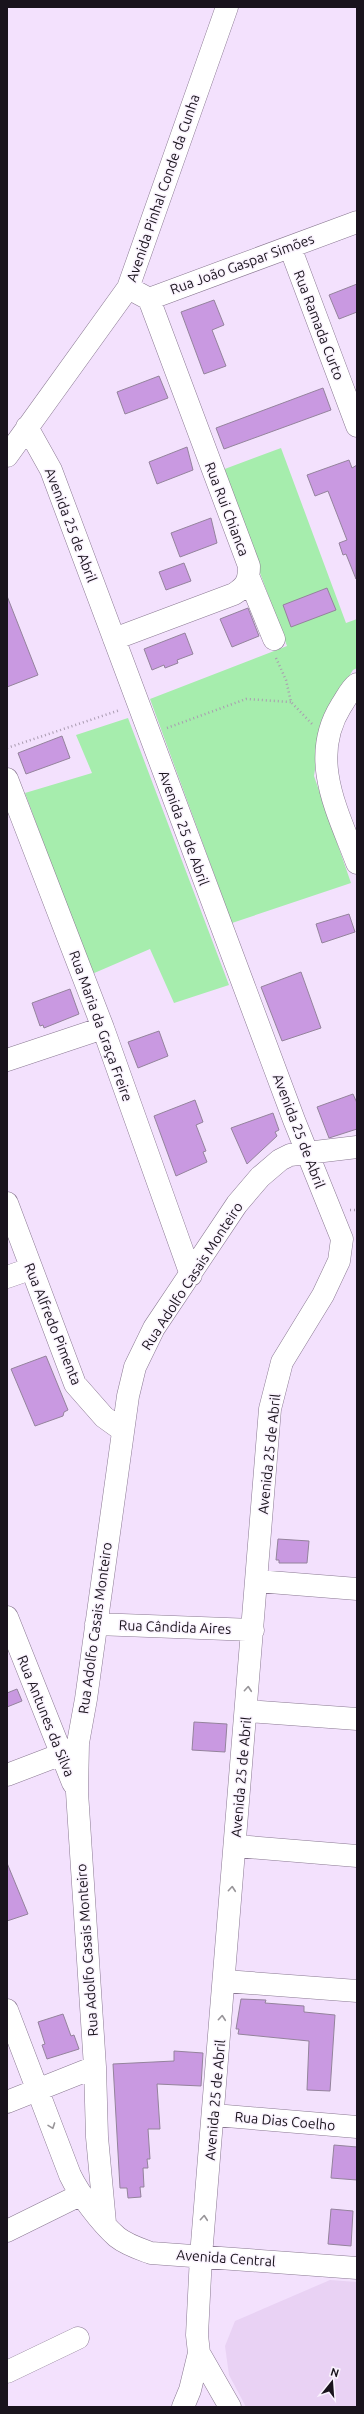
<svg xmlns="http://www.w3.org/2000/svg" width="364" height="2414" font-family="Ubuntu,sans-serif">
	<rect width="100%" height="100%" fill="#f3e1fd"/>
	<path fill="#e9d2f4" d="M330,2280L357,2282V2407H246L229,2375L225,2346L235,2321Z"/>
	<path fill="#a6edad" d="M281,448L346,623L357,619V668L353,670L323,717L314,776L351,883L232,923L150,699L287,646L222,470Z
		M128,718L229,985L174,1003L150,949L92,974L25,793L92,773L76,735Z"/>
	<path fill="#c999e1" stroke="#94839c" d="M357,284V312L339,319L329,295Z
		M214,300L224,325L212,330L226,366L204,374L181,312Z
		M159,376L168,398L125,414L117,392Z
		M323,388L331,410L224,449L216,428Z
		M187,447L193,470L157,484L149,462Z
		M349,460L352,468L357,465L356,579L346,554L343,555L339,543L347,540L328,491L315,496L307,475Z
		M211,518L217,543L180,557L171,533Z
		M184,563L191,581L166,590L159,572Z
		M327,588L336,610L291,627L283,605Z
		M7,596L38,675L7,687Z
		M248,608L259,636L232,647L220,619Z
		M185,633L193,654L177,660L178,663L165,668L164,665L152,670L144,649Z
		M62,736L70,758L26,774L18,753Z
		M349,914L355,932L322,943L316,924Z
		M301,972L321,1028L282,1041L261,987Z
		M70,989L79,1014L44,1028L43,1025L40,1026L32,1003Z
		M159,1031L168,1056L138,1068L128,1042Z
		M353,1094L357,1103V1129L329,1138L317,1107Z
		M195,1100L203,1122L196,1125L206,1151L203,1152L207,1162L176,1176L154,1116Z
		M273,1113L279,1130L275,1132L277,1136L247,1164L231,1128Z
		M46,1356L68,1410L64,1412L63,1416L35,1426L11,1369Z
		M278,1539L309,1541L307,1563H279V1560H276Z
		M17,1689L22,1701L7,1707V1693Z
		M194,1722L227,1724L225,1752L192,1750Z
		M7,1863L28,1914L7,1921Z
		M241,1999L266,2000L265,2003L304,2006V2012L335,2015L330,2091L307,2090L309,2041L238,2034L239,2029H236Z
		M63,2014L71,2036L74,2035L79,2049L47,2059L42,2045L45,2044L38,2022Z
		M174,2051L203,2053L201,2086L157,2084L160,2129H148L150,2159H147L148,2168H143L144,2187H140L141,2197L128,2198L127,2188H120L113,2064L174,2061Z
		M334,2145L357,2147V2180L331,2178Z
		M331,2209L353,2211L351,2246L328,2244Z"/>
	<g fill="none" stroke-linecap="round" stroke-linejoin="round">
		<defs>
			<path id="minor" d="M290,247L357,426
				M136,292L149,299L357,222
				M27,427L51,470L294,1120L342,1239L339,1261L323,1295L282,1362L270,1409L201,2256L197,2335L199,2353L190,2390L183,2407
				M7,456L128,288L227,7
				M249,578L274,639
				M114,639L234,594C247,586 249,580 249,566L149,299
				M357,684C350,689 346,699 341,706C308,759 338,812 357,863
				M7,779L103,1028L191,1275
				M7,1060L103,1028
				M7,1203L75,1384L104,1417L122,1430
				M7,1277L30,1269
				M257,1581L357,1589
				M7,1617L73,1783
				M96,1624L253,1630
				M246,1711L357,1719
				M7,1775L62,1754
				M236,1846L357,1856
				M225,1981L357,1991
				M7,2010L70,2175C79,2194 101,2223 117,2237C127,2245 140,2249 151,2253L357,2268
				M7,2102L95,2067
				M214,2115L357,2127
				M105,2223L97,2137L95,2067L77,1792L78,1743L86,1699L128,1396L135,1367L154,1328L237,1204L260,1177L280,1160L290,1155L357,1147
				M7,2231L80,2195
				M199,2353L230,2407
				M7,2372L78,2338"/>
		</defs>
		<use href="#minor" stroke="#8a7992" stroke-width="23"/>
		<path stroke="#a99bb0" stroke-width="2.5" stroke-dasharray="1 3" stroke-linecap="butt" d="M276,658L286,680L291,702L313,725
			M167,728L246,699L291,702
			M7,748L120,710
			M350,1210H357"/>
		<use href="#minor" stroke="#fff" stroke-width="22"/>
	</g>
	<defs><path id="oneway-chevron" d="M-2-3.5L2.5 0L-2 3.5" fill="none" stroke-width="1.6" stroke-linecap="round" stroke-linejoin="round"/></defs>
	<g stroke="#989599">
		<use href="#oneway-chevron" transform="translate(248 1689) rotate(-85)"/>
		<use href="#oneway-chevron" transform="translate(232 1889) rotate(-85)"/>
		<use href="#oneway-chevron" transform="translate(222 2018) rotate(-85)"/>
		<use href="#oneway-chevron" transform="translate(52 2126) rotate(70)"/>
		<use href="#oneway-chevron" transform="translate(204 2218) rotate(-85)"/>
	</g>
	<g text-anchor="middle" stroke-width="3" stroke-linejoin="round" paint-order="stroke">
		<g font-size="14" fill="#19131c" stroke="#faf3fe">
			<text transform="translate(163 188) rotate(-71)" y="5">Avenida Pinhal Conde da Cunha</text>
			<text transform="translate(242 264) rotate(-20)" y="5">Rua João Gaspar Simões</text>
			<text transform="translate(319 325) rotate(69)" y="5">Rua Ramada Curto</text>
			<text transform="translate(227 509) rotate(69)" y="5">Rua Rui Chianca</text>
			<text transform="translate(71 525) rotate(69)" y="5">Avenida 25 de Abril</text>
			<text transform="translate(184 828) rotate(70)" y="5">Avenida 25 de Abril</text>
			<text transform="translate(101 1026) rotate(70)" y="5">Rua Maria da Graça Freire</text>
			<text transform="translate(299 1131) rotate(69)" y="5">Avenida 25 de Abril</text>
			<text transform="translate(192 1276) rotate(-57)" y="5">Rua Adolfo Casais Monteiro</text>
			<text transform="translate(53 1324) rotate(68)" y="5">Rua Alfredo Pimenta</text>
			<text transform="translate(269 1454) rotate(-84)" y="5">Avenida 25 de Abril</text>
			<text transform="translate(175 1627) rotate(2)" y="5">Rua Cândida Aires</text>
			<text transform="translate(95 1628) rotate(-82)" y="5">Rua Adolfo Casais Monteiro</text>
			<text transform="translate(46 1716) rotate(68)" y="5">Rua Antunes da Silva</text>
			<text transform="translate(241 1777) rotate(-85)" y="5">Avenida 25 de Abril</text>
			<text transform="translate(87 1950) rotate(-94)" y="5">Rua Adolfo Casais Monteiro</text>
			<text transform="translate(215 2100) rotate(-85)" y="5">Avenida 25 de Abril</text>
			<text transform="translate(285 2121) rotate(5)" y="5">Rua Dias Coelho</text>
			<text transform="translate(226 2258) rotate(4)" y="5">Avenida Central</text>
		</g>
	</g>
	<rect width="364" height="2414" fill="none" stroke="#19131c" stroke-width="16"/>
	<g transform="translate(332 2382) rotate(17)" stroke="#faf3fe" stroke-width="3" paint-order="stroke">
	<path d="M0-3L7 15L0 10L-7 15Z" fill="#19131c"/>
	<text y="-6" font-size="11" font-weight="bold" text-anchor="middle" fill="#19131c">N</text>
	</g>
</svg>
